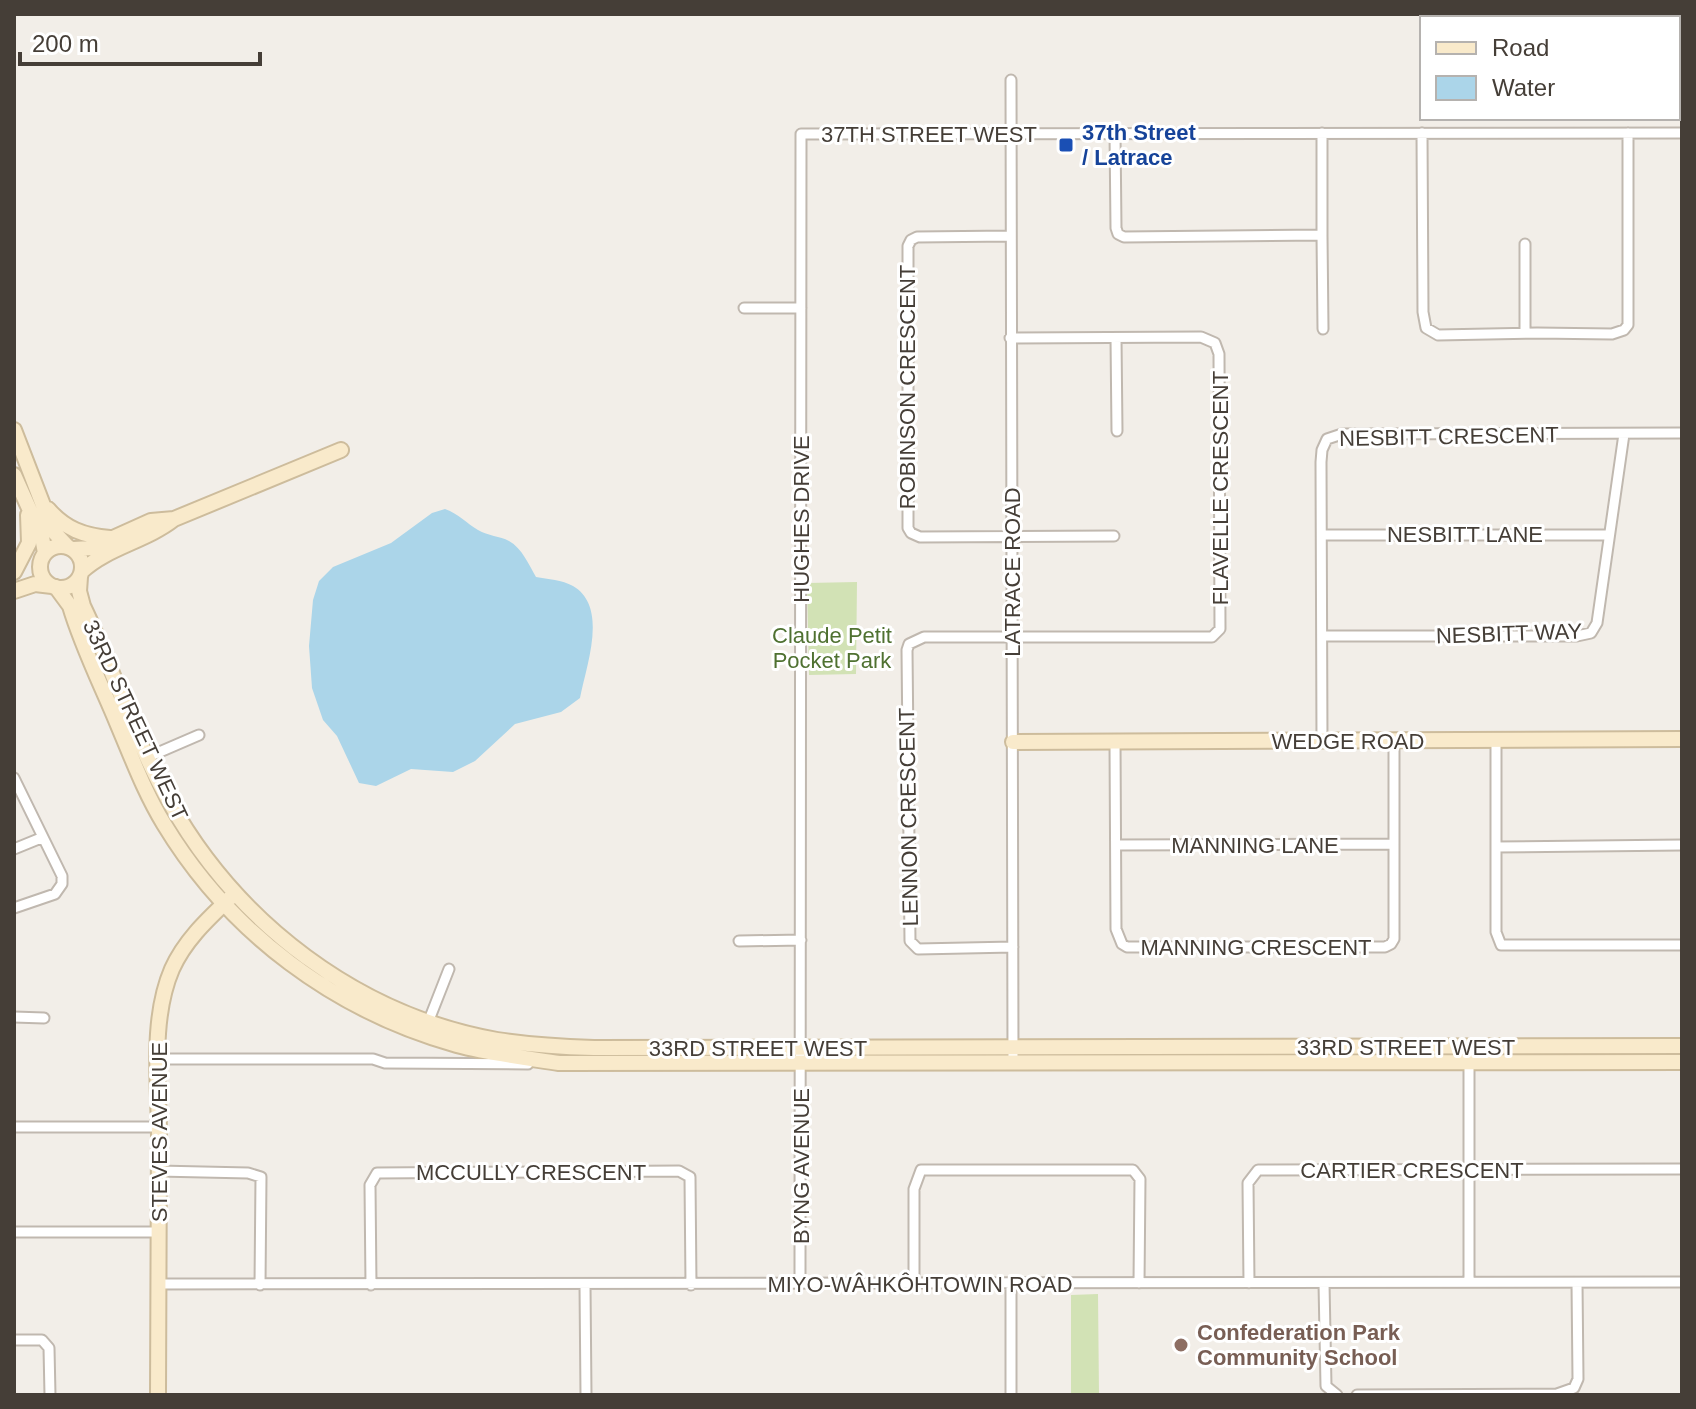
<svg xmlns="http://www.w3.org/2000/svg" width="1696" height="1409" font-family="Arial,sans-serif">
	<rect width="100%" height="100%" fill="#f2eee8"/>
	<path fill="#d2e2b5" d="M857,582L856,674L809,675L807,583Z
		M1098,1294L1099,1395H1071V1295Z"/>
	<path fill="#abd5e9" d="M445,509C459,514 466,523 478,530C488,536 500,536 509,541C522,548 529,565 536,577C548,579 562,580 573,586C609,607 586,666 580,698L561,712L515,724L475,761L453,772L411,769L376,786L359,783L337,736L323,720L312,688L309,646L313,600L319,581L333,567L391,543L432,513Z"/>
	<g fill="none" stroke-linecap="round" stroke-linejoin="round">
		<defs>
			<path id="street" d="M1626,18V14
				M1678,21H1682
				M1011,80L1013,1063
				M1115,133L1116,228L1118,234L1124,237L1322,235V133
				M1422,133L1423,312L1426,328L1438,335L1537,333L1612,334L1624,330L1628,325V133
				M1322,235L1323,329
				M1010,236L917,237L911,240L908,246V528L911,533L920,537L1114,536
				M1525,244V333
				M744,308H801
				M1010,338L1201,337L1215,343L1219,354L1220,629L1212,637H924L909,644L907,650L910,941L918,949L1013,947
				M1116,338L1117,431
				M1322,535H1609
				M1322,636H1577L1591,633L1597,623L1624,434
				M1115,741L1116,929L1122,944L1127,947H1385L1391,944L1394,939V741
				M1322,741L1321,462L1322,450L1327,439L1342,434L1682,433
				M1496,741V932L1501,945H1682
				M148,757L199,735
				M14,778L62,876V884L55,894L14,908
				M1116,845L1394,844
				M1496,847L1682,845
				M14,849L41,838
				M739,941L801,940
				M14,1017L44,1018
				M429,1020L449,969
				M1469,1047V1282
				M158,1059H373L385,1063L528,1064
				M14,1127H158
				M158,1171L248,1173L261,1177L260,1285
				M14,1232H158
				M914,1283V1189L921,1170H1133L1140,1179L1139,1283
				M1249,1283L1248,1183L1258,1170L1682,1169
				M1324,1283L1326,1386L1337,1395
				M158,1284L1682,1282
				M800,1284L801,134L1682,133
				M1011,1284V1395
				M371,1285L370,1185L377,1173L679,1171L690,1177L691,1285
				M585,1285L586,1395
				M14,1340H42L49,1348L50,1395
				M1357,1395L1557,1394L1574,1388L1578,1379L1577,1283"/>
			<path id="secondary" d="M14,430L53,531L67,546
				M14,475L42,537L45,553
				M48,509C65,529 84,536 110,538
				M40 567a21 21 0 1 1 42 0a21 21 0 1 1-42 0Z
				M74,549L91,548L151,521L174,519
				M82,571C108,547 146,541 174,519L341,450
				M14,572L29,543L28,515
				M80,577L79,591L83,606C114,670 134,739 169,801C237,923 357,1015 497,1040C529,1045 561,1047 594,1048L1682,1046
				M56,587L70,606C82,647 102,686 118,725C132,758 145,793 164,824C230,933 335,1011 457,1045C490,1054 526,1058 559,1063L1682,1062
				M14,591L35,584L52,586
				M1013,742L1682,739
				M158,1395C158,1309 159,1224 159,1138C159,1084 150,1020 172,969C185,940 208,919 230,898"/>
		</defs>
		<use href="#street" stroke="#c0b8af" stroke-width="13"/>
		<use href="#secondary" stroke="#cdbc9c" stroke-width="18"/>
		<use href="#street" stroke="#fff" stroke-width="9"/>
		<use href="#secondary" stroke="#f9eacb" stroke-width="14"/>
	</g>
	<rect fill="#1a4fb4" stroke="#fff" stroke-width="3" x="1058" y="137" width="16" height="16" rx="4"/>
	<circle fill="#8d6e63" stroke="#fff" stroke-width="3" cx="1181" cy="1345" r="8"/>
	<g text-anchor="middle" stroke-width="6" stroke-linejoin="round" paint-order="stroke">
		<g font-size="22" font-weight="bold" fill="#164399" stroke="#fff" text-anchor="start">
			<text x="1082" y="140">37th Street<tspan x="1082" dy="25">/ Latrace</tspan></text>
		</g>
		<g font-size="22" fill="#453e37" stroke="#fff">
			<text x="929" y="142">37TH STREET WEST</text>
			<text transform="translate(907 387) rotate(-90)" y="8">ROBINSON CRESCENT</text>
			<text transform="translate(1449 436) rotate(-1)" y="8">NESBITT CRESCENT</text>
			<text transform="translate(1220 488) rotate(-90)" y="8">FLAVELLE CRESCENT</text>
			<text transform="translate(801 519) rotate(-90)" y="8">HUGHES DRIVE</text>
			<text x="1465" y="542">NESBITT LANE</text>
			<text transform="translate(1012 572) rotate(-90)" y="8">LATRACE ROAD</text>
			<text transform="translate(1509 633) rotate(-2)" y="8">NESBITT WAY</text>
			<text transform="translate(136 720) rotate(65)" y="8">33RD STREET WEST</text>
			<text x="1348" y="749">WEDGE ROAD</text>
			<text transform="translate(908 817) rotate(-91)" y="8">LENNON CRESCENT</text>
			<text x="1255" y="853">MANNING LANE</text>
			<text x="1256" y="955">MANNING CRESCENT</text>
			<text x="1406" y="1055">33RD STREET WEST</text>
			<text x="758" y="1056">33RD STREET WEST</text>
			<text transform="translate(159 1132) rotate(-90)" y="8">STEVES AVENUE</text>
			<text transform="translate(801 1166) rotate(-90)" y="8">BYNG AVENUE</text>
			<text x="1412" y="1178">CARTIER CRESCENT</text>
			<text x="531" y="1180">MCCULLY CRESCENT</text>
			<text x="920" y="1292">MIYO-WÂHKÔHTOWIN ROAD</text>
		</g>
		<g font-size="22" fill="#4f7131" stroke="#fff">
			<text x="832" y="643">Claude Petit<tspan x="832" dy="25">Pocket Park</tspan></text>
		</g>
		<g font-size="22" font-weight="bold" fill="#785e54" stroke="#fff" text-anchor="start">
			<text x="1197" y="1340">Confederation Park<tspan x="1197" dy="25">Community School</tspan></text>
		</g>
	</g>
	<rect width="1696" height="1409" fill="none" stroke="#453e37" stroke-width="32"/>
	<rect x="1420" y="16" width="260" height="104" fill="#ffffff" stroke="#b5b2af" stroke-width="2"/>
	<rect x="1436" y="42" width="40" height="12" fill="#f9eacb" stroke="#b5b2af" stroke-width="2"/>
	<text x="1492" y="56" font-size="24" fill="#453e37">Road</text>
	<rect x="1436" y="76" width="40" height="24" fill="#abd5e9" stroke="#b5b2af" stroke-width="2"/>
	<text x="1492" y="96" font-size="24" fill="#453e37">Water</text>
	<path d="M20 52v12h240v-12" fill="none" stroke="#453e37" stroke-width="4"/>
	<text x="32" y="52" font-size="24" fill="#453e37" stroke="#ffffff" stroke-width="6" paint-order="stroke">200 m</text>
</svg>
